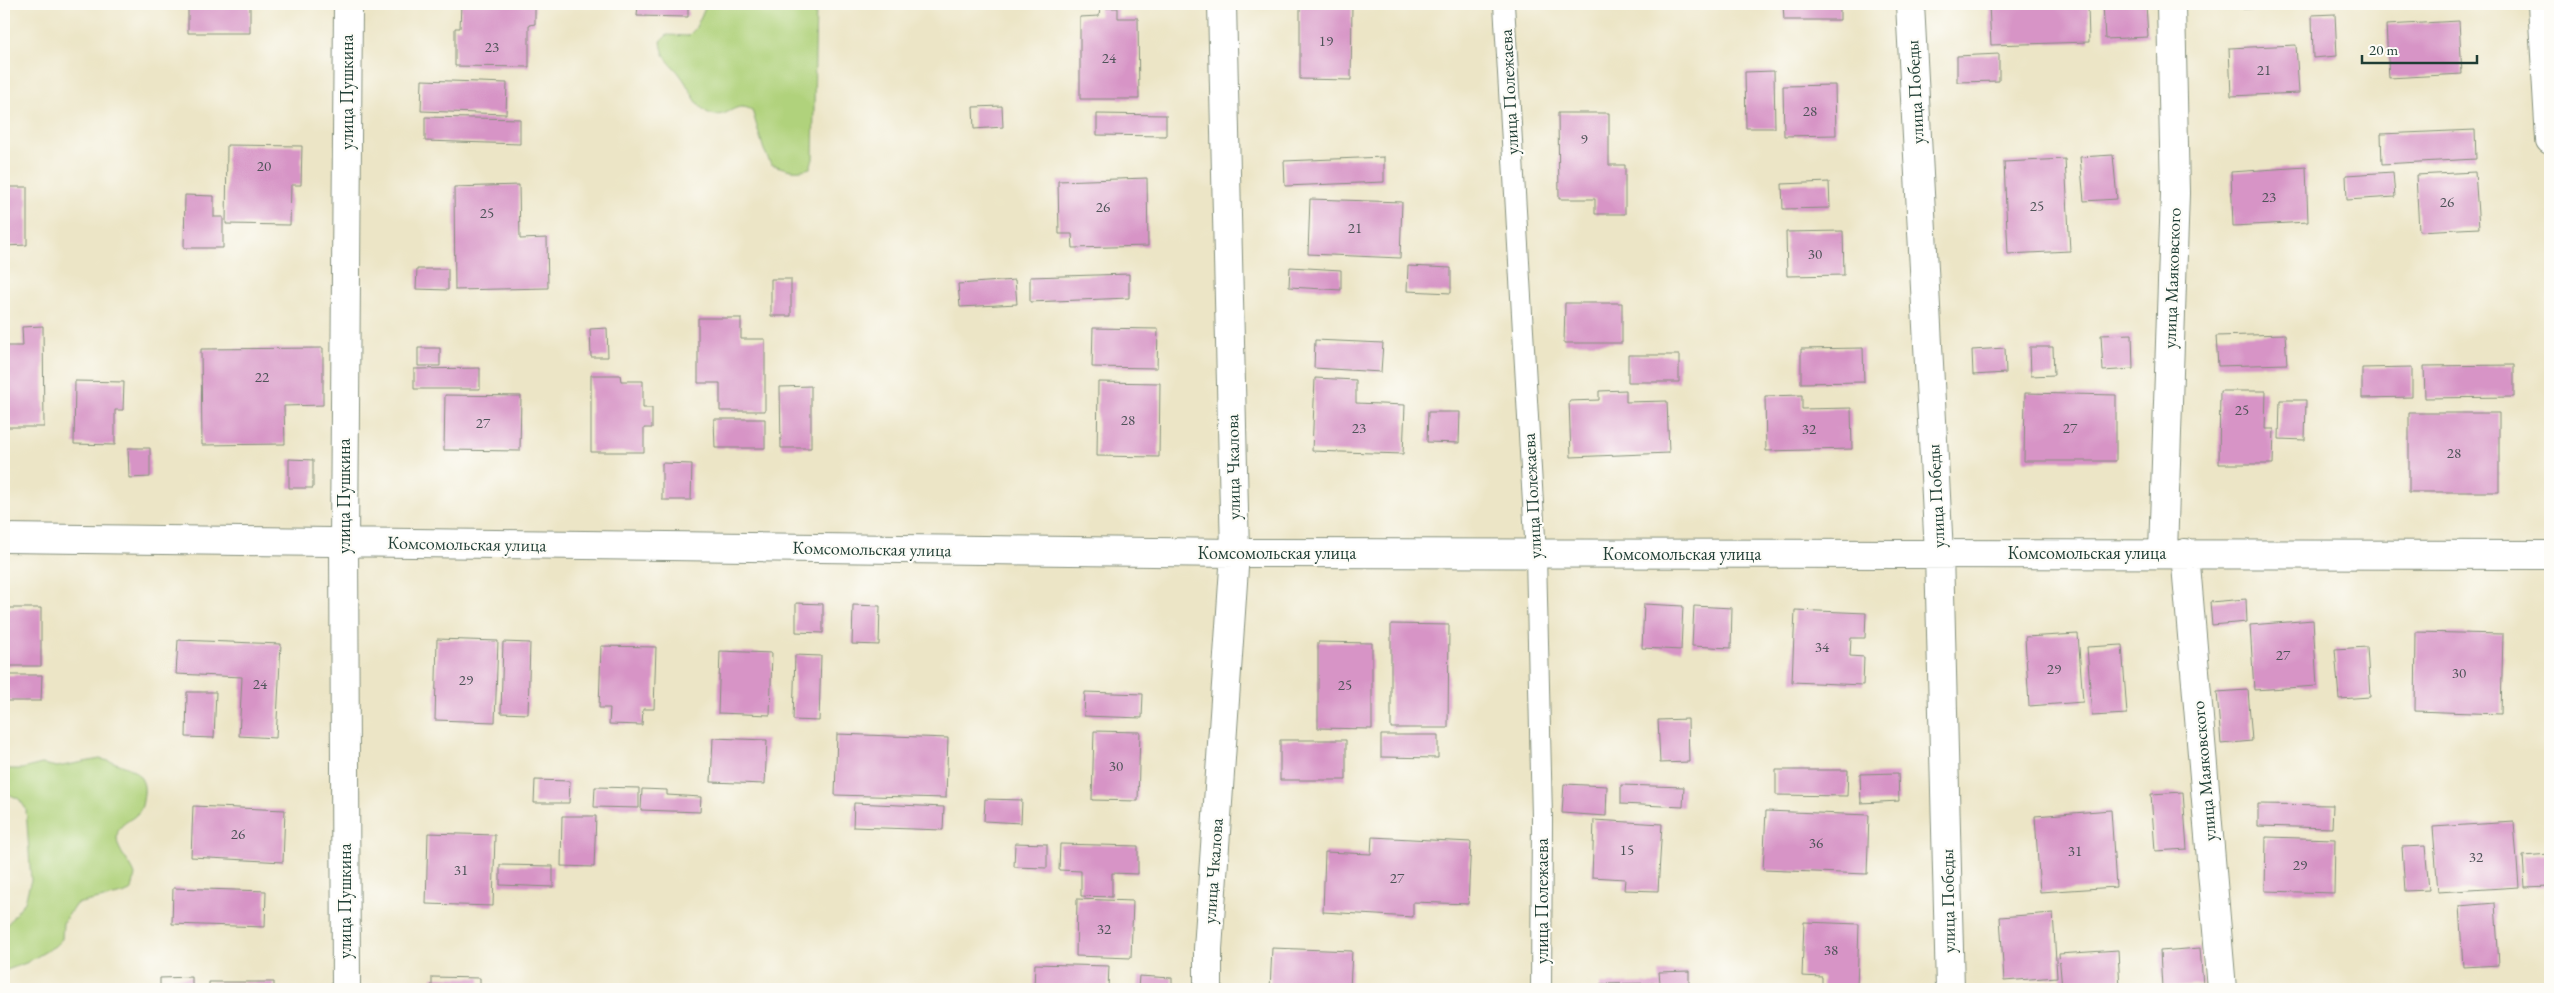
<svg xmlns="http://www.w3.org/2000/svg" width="2554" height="993" font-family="'EB Garamond',serif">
	<rect width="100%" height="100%" fill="#fdfcf7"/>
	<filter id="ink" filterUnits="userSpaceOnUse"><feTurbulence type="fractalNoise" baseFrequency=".02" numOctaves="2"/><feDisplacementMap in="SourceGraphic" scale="10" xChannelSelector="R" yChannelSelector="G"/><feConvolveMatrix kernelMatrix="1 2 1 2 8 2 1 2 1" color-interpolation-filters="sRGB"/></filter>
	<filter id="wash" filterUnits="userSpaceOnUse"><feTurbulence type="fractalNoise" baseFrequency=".0096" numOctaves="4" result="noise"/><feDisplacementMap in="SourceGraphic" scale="20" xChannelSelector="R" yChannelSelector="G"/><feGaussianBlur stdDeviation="1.12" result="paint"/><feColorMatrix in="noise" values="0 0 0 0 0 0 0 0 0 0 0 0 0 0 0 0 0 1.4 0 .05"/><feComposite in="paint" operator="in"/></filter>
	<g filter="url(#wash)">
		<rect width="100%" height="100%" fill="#ece5c6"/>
		<path fill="#b0d27b" stroke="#688858" d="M707,4H816L813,159L810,168C795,173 786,169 771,164L764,150L752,110C736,101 731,115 716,115C698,114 691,89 681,76C671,62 663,61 661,41L667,35L688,36L695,29Z
			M100,759C118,763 147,769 144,793C143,800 143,806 139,812C132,821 117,823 117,837C117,853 131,862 135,875L132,890L123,894L76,904L63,923L62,939L55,946L26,963L4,971V929L25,901L31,880L26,809L19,799L4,792V769H22L42,764L57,767Z"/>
		<g id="blocks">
			<path fill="#d794c6" d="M188,4H250V33H188Z
				M461,4H535V24L529,25V67L455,66V28H460Z
				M638,4H688V17L637,16Z
				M1300,4H1352L1351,80L1300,79Z
				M1783,4H1840V20H1784Z
				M1989,4H2088L2089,42L1991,45Z
				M2103,4H2146L2148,37L2105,39Z
				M2243,4H2311V6L2243,9Z
				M2382,4H2435V5L2383,8Z
				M1100,8H1118V18H1138L1139,99H1080V17L1099,16Z
				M2335,14L2337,56L2313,58L2312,15Z
				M2459,21L2462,74L2389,78L2386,25Z
				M2296,45L2299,93L2231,96L2229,48Z
				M1999,54V81L1957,82V56Z
				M1774,71L1775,128H1746L1745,72Z
				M422,80L507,83L506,114L421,111Z
				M1835,85L1836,135L1784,136L1783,86Z
				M1002,106L1003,127L974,129L973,107Z
				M1558,113H1609V165H1625V214H1595V199H1559Z
				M1097,114L1166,115V136L1097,135Z
				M425,117L520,119V144L425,141Z
				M2475,130L2476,159L2382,164L2381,134Z
				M227,145L302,146L301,185H291L290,225L226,224Z
				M2113,155L2117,199L2084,201L2080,157Z
				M1384,157V182L1285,186L1284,161Z
				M2065,159L2070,251L2008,254L2004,162Z
				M2306,167L2308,222L2233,226L2231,172Z
				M2393,172L2395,197L2347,200L2346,175Z
				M2475,172L2479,228L2419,231L2416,175Z
				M1147,178L1148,246L1073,248L1072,234H1059L1058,181Z
				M1829,182L1830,208L1783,209L1782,184Z
				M519,185L520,239L547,238L548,288L455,290L454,187Z
				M4,187H27V245L4,246Z
				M185,195L214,196V217H223V248H184Z
				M1310,199L1402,202L1400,258L1308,254Z
				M1843,231L1844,275L1787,276L1786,232Z
				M1408,266L1451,268V293L1407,291Z
				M1290,267L1341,270V290L1289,287Z
				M417,269H448V290L416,289Z
				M1129,274V298L1030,302V277Z
				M771,279H791V316H771Z
				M1015,280L1017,304L960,307L958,284Z
				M1565,303H1622V343H1564Z
				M698,318H741V339H765V411H720V383H698Z
				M43,326L44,427H4V346H23L22,327Z
				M607,328L608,357H591L590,329Z
				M1093,328L1158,329L1157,368L1092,367Z
				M2132,334L2133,369L2103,371L2101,335Z
				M2285,334L2287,364L2218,366L2216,336Z
				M1315,340L1383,343L1381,372L1314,368Z
				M2030,347H2053L2054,375L2031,376Z
				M323,348V405L284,406L285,444L202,445L201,349Z
				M418,348H440V366H418Z
				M1863,348L1864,382L1801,383V349Z
				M2005,348L2006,373L1973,375L1972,350Z
				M1628,355H1679V382H1628Z
				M2514,365V397L2425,398L2424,366Z
				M2412,367V397L2362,398V368Z
				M480,368V389H414V369Z
				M591,375H620L621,381H643V408H652V428H644V452H591Z
				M1315,378L1356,380V403L1405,405L1403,454L1312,451Z
				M75,381L124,382L123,410H115V445L74,444Z
				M1098,382L1160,383L1159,457L1097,456Z
				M811,386V448H781L780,387Z
				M1626,390V402L1667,401L1669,453L1571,457L1569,401L1599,400V391Z
				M2220,391H2266L2265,429H2274L2273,464H2219Z
				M2025,393L2116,395V461H2024Z
				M445,395L521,396L520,451L444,450Z
				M1802,395V409L1851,408L1852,449L1766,451L1765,396Z
				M2280,400H2306L2305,440L2279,439Z
				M1428,412H1460L1459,443L1427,442Z
				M2409,413H2499V492H2409Z
				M714,419H765V448H715Z
				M128,448H150V477L129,478Z
				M289,459L313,460V488H289Z
				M662,463L692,464L691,500H662Z
				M2246,599L2247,622L2212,625L2210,602Z
				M796,603L823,604V633L796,632Z
				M1644,604L1683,606L1681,650L1642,648Z
				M853,605L880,606L879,645L852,644Z
				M1694,606L1732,608L1731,648L1692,646Z
				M4,608H41V666H4Z
				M1795,610L1866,613L1865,638H1851L1850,656L1864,657L1863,685L1792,682Z
				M2313,620L2317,686L2254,690L2250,625Z
				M1391,624L1449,625L1448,728H1391Z
				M2416,632L2503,634L2501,714L2415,711Z
				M2078,634L2083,702L2029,706L2025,637Z
				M437,639L498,641L495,722L435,720Z
				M178,640L281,644L276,738L239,736L242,677L176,674Z
				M503,642L530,643L528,714L501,713Z
				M1318,642L1372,643V729L1318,728Z
				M2122,645L2127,714L2092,716L2087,647Z
				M601,646L656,647L654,709H643L642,725L609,724L610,708H599Z
				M2367,647L2370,697L2339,699L2335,649Z
				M720,651L772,653L770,715L718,713Z
				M795,655L821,656L819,721L793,720Z
				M4,675H42L41,701H4Z
				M2248,690L2252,741L2221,744L2217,692Z
				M187,692H216L214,738L186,737Z
				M1085,692L1143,694L1142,718L1084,716Z
				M1688,719L1689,762L1660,763L1658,720Z
				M1094,731L1140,732L1138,801L1092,800Z
				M837,734L948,738L946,798L835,795Z
				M1381,735H1438V758L1381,757Z
				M713,738L767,740L765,784L711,782Z
				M1280,740H1346V780H1280Z
				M1776,770H1848L1847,796L1776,795Z
				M1898,773L1899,801L1861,803L1860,774Z
				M535,780L570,781L569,803H534Z
				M1564,784L1607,786L1606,816L1562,813Z
				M1621,785L1684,787L1683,807L1621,804Z
				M595,787L639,788V808L594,807Z
				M642,789L667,790V795L701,797L700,812L641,810Z
				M2183,792L2187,849L2155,851L2151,794Z
				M985,799L1022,800L1021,823L984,821Z
				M854,803L944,807L943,830L853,827Z
				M2258,804L2333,805L2332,828L2258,826Z
				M193,806L285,810L283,862L191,857Z
				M2111,810L2116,887L2040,892L2035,816Z
				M1766,811L1869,815L1867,874L1763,870Z
				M562,816H596L594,867L561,866Z
				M1594,820L1662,824L1658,891L1624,890L1625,879L1592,877Z
				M2514,822L2519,887L2438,892L2433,827Z
				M428,833L495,835L493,906L426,904Z
				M1372,837L1471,842L1468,904L1413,902V917L1323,912L1325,852L1371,854Z
				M2266,837L2335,839L2334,893L2265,891Z
				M1015,843L1047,844V868L1014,867Z
				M1060,844L1138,846V874L1112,873V897L1081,896V871L1059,870Z
				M2425,846L2429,890L2405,891L2402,847Z
				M2550,854V886L2525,887L2523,856Z
				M500,865L553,866V887L500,885Z
				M173,888L266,891L265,927L172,924Z
				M1077,899L1133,901L1131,958L1076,956Z
				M2495,903L2499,965L2463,967L2459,906Z
				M2053,913L2057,977L2004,981L2000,917Z
				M1804,922L1859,924L1857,989H1822V977L1802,976Z
				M1272,948L1352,951L1350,989H1270Z
				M2200,948L2203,985L2162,988L2160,951Z
				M2118,950L2120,989H2062L2059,954Z
				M1035,964L1109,966L1108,989L1034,988Z
				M1689,971V989H1600V984L1660,983L1659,972Z
				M1139,976L1172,978V989H1138Z
				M192,977V989H160V978Z
				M432,977L480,978V989H432Z
				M209,982H274V989H209Z"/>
		</g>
	</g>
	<g filter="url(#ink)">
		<use href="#blocks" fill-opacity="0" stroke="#86917d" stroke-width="1"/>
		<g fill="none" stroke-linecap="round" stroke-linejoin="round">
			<defs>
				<path id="service" d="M1504,4L1536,555L1542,818L1541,989"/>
				<path id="minor" d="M1910,4L1939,553L1950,989
					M2542,4L2550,140
					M4,538L1235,553L2550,555
					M2163,552L2175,193L2171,4
					M2185,553L2222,989
					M346,989L344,542L348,4
					M1208,989V949L1235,553L1222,4"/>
			</defs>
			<use href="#service" stroke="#86917d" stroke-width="22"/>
			<use href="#minor" stroke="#86917d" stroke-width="30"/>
			<use href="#service" stroke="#fff" stroke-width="20"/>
			<use href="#minor" stroke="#fff" stroke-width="28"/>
		</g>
	</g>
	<g text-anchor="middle" stroke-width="4.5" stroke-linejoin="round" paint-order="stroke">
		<g font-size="15" fill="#4d5358">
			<text x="1326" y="46">19</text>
			<text x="492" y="52">23</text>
			<text x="1109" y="63">24</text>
			<text x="2264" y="75">21</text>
			<text x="1810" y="116">28</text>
			<text x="1584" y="144">9</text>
			<text x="264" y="171">20</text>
			<text x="2269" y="202">23</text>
			<text x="2447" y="207">26</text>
			<text x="2037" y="211">25</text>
			<text x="1103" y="212">26</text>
			<text x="487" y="218">25</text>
			<text x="1355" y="233">21</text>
			<text x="1815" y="259">30</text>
			<text x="262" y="382">22</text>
			<text x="2242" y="415">25</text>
			<text x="1128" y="425">28</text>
			<text x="483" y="428">27</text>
			<text x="1359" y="433">23</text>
			<text x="2070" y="433">27</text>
			<text x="1809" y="434">32</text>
			<text x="2454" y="458">28</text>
			<text x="1822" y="652">34</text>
			<text x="2283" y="660">27</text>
			<text x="2054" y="674">29</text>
			<text x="2459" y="678">30</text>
			<text x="466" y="685">29</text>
			<text x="260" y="689">24</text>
			<text x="1345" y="690">25</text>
			<text x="1116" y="771">30</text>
			<text x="238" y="839">26</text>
			<text x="1816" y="848">36</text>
			<text x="1627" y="855">15</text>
			<text x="2075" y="856">31</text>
			<text x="2476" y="862">32</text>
			<text x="2300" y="870">29</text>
			<text x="461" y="875">31</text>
			<text x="1397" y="883">27</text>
			<text x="1104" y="934">32</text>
			<text x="1831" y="955">38</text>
		</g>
		<g font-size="18" fill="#1f3d34" stroke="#fdfcf7">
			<text transform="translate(347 92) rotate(-90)" y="6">улица Пушкина</text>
			<text transform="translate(1509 92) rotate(-93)" y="6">улица Полежаева</text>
			<text transform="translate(1915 92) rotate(-93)" y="6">улица Победы</text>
			<text transform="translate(2172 278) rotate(-88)" y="6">улица Маяковского</text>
			<text transform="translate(1233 467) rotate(-91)" y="6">улица Чкалова</text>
			<text transform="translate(344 496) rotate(-90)" y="6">улица Пушкина</text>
			<text transform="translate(1532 496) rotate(-93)" y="6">улица Полежаева</text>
			<text transform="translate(1936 496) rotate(-93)" y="6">улица Победы</text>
			<text transform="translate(467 544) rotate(1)" y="6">Комсомольская улица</text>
			<text transform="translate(872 549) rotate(1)" y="6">Комсомольская улица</text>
			<text x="1277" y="559">Комсомольская улица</text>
			<text x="2087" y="559">Комсомольская улица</text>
			<text x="1682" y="560">Комсомольская улица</text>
			<text transform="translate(2204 771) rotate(-95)" y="6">улица Маяковского</text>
			<text transform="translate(1213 871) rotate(-86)" y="6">улица Чкалова</text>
			<text transform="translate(345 901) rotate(-90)" y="6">улица Пушкина</text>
			<text transform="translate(1542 901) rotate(-90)" y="6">улица Полежаева</text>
			<text transform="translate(1948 901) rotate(-91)" y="6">улица Победы</text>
		</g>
	</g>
	<rect width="2554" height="993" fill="none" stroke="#fdfcf7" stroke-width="20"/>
	<path d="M2362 55v8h115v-8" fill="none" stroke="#1f3d34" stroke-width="2.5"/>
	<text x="2369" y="55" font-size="15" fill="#1f3d34" stroke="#fdfcf7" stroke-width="4" paint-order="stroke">20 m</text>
</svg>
